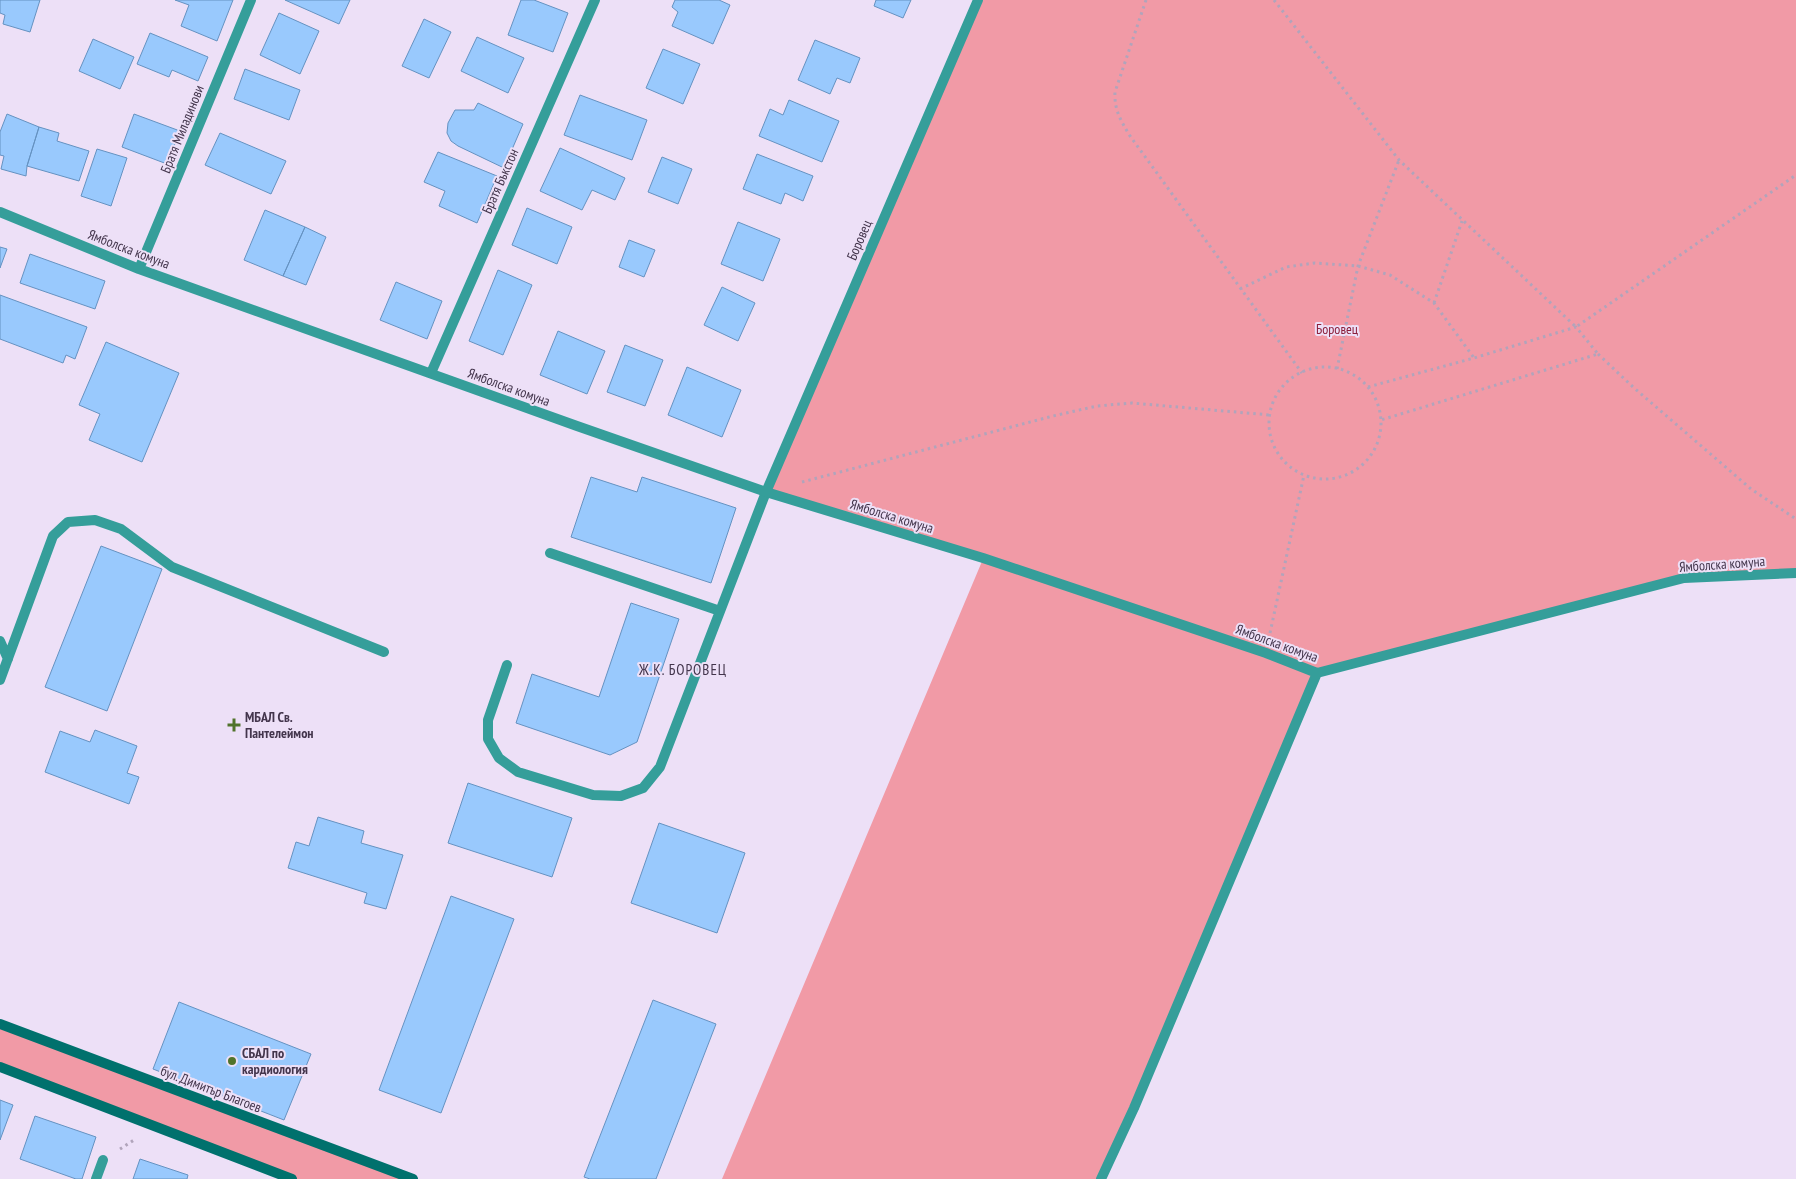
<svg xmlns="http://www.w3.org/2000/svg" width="1796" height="1179" font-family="'PT Sans Narrow',sans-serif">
	<rect width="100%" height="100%" fill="#ede0f7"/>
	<path fill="#f19aa6" d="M978,0H1796V573L1684,578L1317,673L1101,1179H722L983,559L766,492Z
		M0,1024L413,1179H292L0,1067Z"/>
	<path fill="#99c9fd" stroke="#6592c1" d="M0,0H40L30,32L3,24L5,15L0,13Z
		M175,0H233L217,41L181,26L189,5Z
		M285,0H350L339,24Z
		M521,0H534L568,13L553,52L508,35Z
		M675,0H719L730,5L713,44L672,26L678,12L672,7Z
		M876,0H911L903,18L874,6Z
		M279,13L319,31L300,74L260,55Z
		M424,19L451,32L429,78L402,66Z
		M150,33L208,57L198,81L172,70L169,77L137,64Z
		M477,37L524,58L508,93L461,71Z
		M93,39L134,57L120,89L79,71Z
		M815,40L860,58L850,83L837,78L830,94L798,80Z
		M663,49L700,64L683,104L646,88Z
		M245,69L300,90L289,120L234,99Z
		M580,95L647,120L632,160L564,135Z
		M789,100L839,121L822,162L759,136L770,109L783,115Z
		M478,103L523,124L504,168L458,146L451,141L447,133L448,123L455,110H474Z
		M7,114L39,127L27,166L26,176L1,169L4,156L0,155V132Z
		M134,114L180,131L167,164L122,147Z
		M39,127L59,133L57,141L89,151L79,181L27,166Z
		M220,133L286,161L271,194L205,165Z
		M560,148L625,178L615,200L592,190L582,210L540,191Z
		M97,149L127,158L111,206L81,196Z
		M438,152L497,176L477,223L439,206L445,191L424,182Z
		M757,154L813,176L803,201L785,193L781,204L743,189Z
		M662,157L692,169L678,204L648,192Z
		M527,208L572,227L557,264L512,245Z
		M265,210L305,227L283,276L244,260Z
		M738,222L780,239L763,281L721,264Z
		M305,227L326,237L306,285L283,276Z
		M629,240L655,250L644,277L619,267Z
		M0,247L7,249L0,268Z
		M30,254L105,281L95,309L20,283Z
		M498,270L532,285L503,355L469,341Z
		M396,282L442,301L427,339L380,320Z
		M722,287L755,303L738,341L704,325Z
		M0,295L87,327L75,359L66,355L63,363L0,339Z
		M558,331L605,351L587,394L540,375Z
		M106,342L179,373L142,462L89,440L100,414L79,405Z
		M625,345L663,360L645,406L607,392Z
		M687,367L741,390L722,437L668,415Z
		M591,477L637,492L642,477L736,508L711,583L571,537Z
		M101,546L162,569L107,711L45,687Z
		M631,603L679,619L637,742L610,755L516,723L532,674L599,697Z
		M95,730L137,746L127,773L139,777L129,804L45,772L60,731L90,742Z
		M468,783L572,818L552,877L448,843Z
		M318,817L364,831L361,843L403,855L386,909L364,903L367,893L288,868L296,842L309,846Z
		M659,823L745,853L717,933L631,903Z
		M451,896L514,919L441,1113L379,1090Z
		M653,1000L716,1024L656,1179H590L584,1177Z
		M179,1002L311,1054L284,1120L153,1069Z
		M0,1100L13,1105L0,1140Z
		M35,1116L96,1137L82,1179H76L20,1159Z
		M140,1159L188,1175L187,1179H133Z"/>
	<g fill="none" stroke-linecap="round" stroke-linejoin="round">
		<path stroke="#b1a4bb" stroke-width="3" stroke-dasharray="2.5 4" stroke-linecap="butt" d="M1146,0L1115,92C1114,110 1121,121 1130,136L1302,373
			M1274,0L1399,160L1576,327L1796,175
			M1240,289L1286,267L1315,263L1358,266L1390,275L1434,303L1474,358
			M1434,303L1462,221
			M1598,354L1633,387L1751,489L1796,519
			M1269 423a56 56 0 1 1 112 0a56 56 0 1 1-112 0Z
			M1337,369L1358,266L1399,160
			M1368,387L1474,358L1576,327L1598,354L1381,420
			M802,482L1053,416L1097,406L1132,403L1270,415
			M1270,633L1304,475
			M120,1149L134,1140"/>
		<path stroke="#359e9a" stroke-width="10" d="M550,553L720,611
			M0,641L8,659
			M507,665L488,720V739L499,758L518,772L593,795L621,796L643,788L660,767L766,492
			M0,680L53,536L68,522L95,520L121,529L172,567L384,652"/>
		<path stroke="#359e9a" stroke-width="10" d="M0,212L139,269L577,426L766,492L983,558L1266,653L1317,673L1684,578L1796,573
			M139,269L251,0
			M431,373L595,0
			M766,492L978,0
			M96,1179L103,1160
			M1101,1179L1134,1108L1317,673"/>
		<path stroke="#00716d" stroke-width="10" d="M0,1024L413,1179
			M0,1067L292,1179"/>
	</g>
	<g fill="#50732b" stroke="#ede0f7" stroke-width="2">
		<path d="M231.5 717.5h5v5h5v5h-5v5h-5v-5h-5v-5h5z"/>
		<circle cx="232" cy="1061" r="5"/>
	</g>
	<g text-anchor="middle" stroke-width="4" stroke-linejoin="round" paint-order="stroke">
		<g font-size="14" fill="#43354c" stroke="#ede0f7">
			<text transform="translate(182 129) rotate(-68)" y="5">Братя Миладинови</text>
			<text transform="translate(500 181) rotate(-66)" y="5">Братя Бъкстон</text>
			<text transform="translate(859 240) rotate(-67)" y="5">Боровец</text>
			<text transform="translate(129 249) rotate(21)" y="5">Ямболска комуна</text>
			<text transform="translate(509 387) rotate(20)" y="5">Ямболска комуна</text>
			<text transform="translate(892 516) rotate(17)" y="5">Ямболска комуна</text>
			<text transform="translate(1722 564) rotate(-4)" y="5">Ямболска комуна</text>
			<text transform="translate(1277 643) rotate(20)" y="5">Ямболска комуна</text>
			<text transform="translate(211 1089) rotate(21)" y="5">бул. Димитър Благоев</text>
		</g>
		<g font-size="14" fill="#8b1f3b" stroke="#ede0f7">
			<text x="1337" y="334">Боровец</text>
		</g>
		<g font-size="14" font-weight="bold" fill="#43354c" stroke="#ede0f7" text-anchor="start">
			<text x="245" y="722">МБАЛ Св.<tspan x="245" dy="16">Пантелеймон</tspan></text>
			<text x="242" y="1058">СБАЛ по<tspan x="242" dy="16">кардиология</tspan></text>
		</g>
		<g font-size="15" letter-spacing="1" fill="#43354c" stroke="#ede0f7">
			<text x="683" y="675">Ж.К. БОРОВЕЦ</text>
		</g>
	</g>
</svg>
